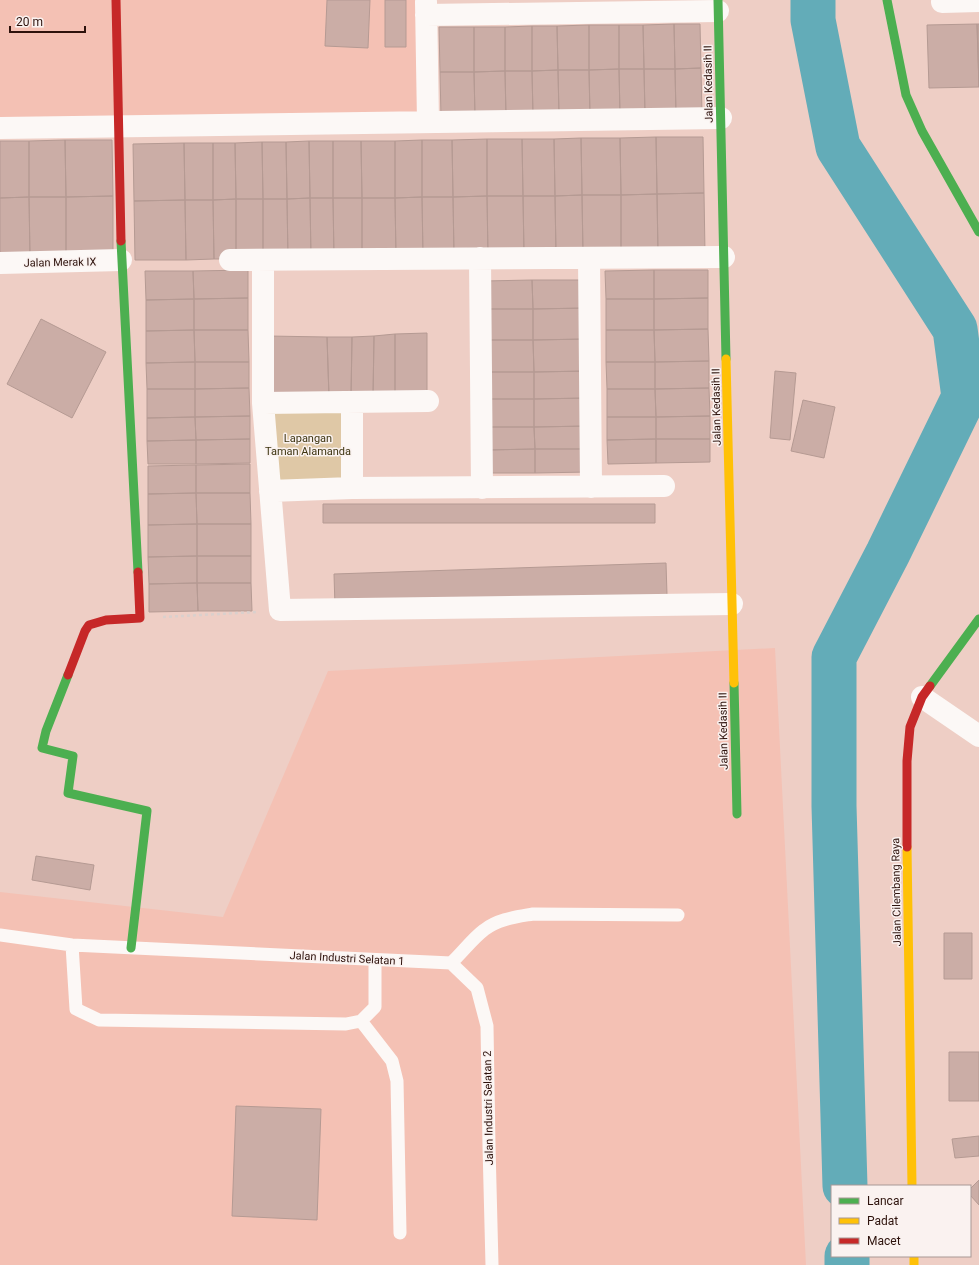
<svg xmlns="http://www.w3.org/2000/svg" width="979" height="1265" font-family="Roboto,sans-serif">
	<rect width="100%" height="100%" fill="#eecec5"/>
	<path fill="#f4c1b4" d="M0,0H420L422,117L0,119Z
		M775,648L806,1265H0V892L223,917L328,671Z"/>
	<path fill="#dfc8a6" d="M268,406L347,407V483H270Z"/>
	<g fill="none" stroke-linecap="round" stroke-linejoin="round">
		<path stroke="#63acb8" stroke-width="45" d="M813,0V20L838,147L955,329L964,397L888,553L834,657V806L845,1186
			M847,1256V1265"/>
	</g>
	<path fill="#cbada6" stroke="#b59a93" d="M327,0H370L368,48L325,46Z
		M385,0H406V47H385Z
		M674,24H700L701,68L675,69Z
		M674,24L675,69H644L643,25Z
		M977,24H979V87Z
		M977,24L979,87L929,88L927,25Z
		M589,25V70H558L557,26Z
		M589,25H619V69L589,70Z
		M619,25H643L644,69H619Z
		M532,26H557L558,70L532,71Z
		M532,26V71H505V27Z
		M439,27H474V72H440Z
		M474,27H505V71L474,72Z
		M701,68L702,114L676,115L675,69Z
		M619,69H644L645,115L620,116Z
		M619,69L620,116H590L589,70Z
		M644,69H675L676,115H645Z
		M558,70H589L590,116H559Z
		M558,70L559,116H533L532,71Z
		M505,71L506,117H475L474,72Z
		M505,71H532L533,116L506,117Z
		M440,72H474L475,117L441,118Z
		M656,137H703L704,193L657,194Z
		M656,137L657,194L621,195L620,138Z
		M581,138L582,195L555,196L554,139Z
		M581,138H620L621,195H582Z
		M487,139H522L523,196H487Z
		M487,139V196L453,197L452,140Z
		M522,139H554L555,196H523Z
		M65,140H112L113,196L66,197Z
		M65,140L66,197H29V141Z
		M422,140H452L453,197H422Z
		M422,140V197L395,198V141Z
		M0,141H29V197L0,198Z
		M309,141H333V198H310Z
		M309,141L310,198L287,199L286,142Z
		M333,141H361L362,198H333Z
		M361,141H395V198H362Z
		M262,142H286L287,199H263Z
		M262,142L263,199H236L235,143Z
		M184,143L185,200L134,201L133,144Z
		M184,143H213V200H185Z
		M213,143H235L236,199L213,200Z
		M704,193L705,253L658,254L657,194Z
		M657,194L658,254H621V195Z
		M582,195H621V254L583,255Z
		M582,195L583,255H556L555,196Z
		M113,196V256H66V197Z
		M487,196L488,256H454L453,197Z
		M487,196H523L524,255L488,256Z
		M523,196H555L556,255H524Z
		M29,197L30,257H0V198Z
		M29,197H66V256L30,257Z
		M422,197L423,257H396L395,198Z
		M422,197H453L454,256L423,257Z
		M310,198H333L334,258H311Z
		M310,198L311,258H288L287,199Z
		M333,198H362V258H334Z
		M362,198H395L396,257L362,258Z
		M236,199V259H214L213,200Z
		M236,199H263V259H236Z
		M263,199H287L288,258L263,259Z
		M185,200L186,260H135L134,201Z
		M185,200H213L214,259L186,260Z
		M248,270V298L194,299L193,271Z
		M654,270H708V298L654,299Z
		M654,270V299H606L605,271Z
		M145,271H193L194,299L146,300Z
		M532,280H586L587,308L533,309Z
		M532,280L533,309H484V281Z
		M248,298V330H194V299Z
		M708,298V329L654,330V299Z
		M194,299V330L146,331V300Z
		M606,299H654V330H606Z
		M587,308V339L533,340V309Z
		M484,309H533V340H485Z
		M41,319L106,352L72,418L7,384Z
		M708,329L709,361L655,362L654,330Z
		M194,330H248L249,362H195Z
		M194,330L195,362L146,363V331Z
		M606,330H654L655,362H606Z
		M427,333V395L395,397V334Z
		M395,334V397H373L374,336Z
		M268,336L327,337L329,397H267Z
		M374,336L373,397H351L352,337Z
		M327,337H352L351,397H329Z
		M587,339L588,371L534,372L533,340Z
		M485,340H533L534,372H485Z
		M709,361V388L655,389V362Z
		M195,362V389H147L146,363Z
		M195,362H249V388L195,389Z
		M606,362H655V389H607Z
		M588,371V398L534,399V372Z
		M775,371L796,373L790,440L770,438Z
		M485,372H534V399H486Z
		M249,388L250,416L195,417V389Z
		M709,388L710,416L656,417L655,389Z
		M147,389H195V417L147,418Z
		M607,389H655L656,417H607Z
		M588,398L589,426L534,427V399Z
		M486,399H534V427H486Z
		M803,400L835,407L824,458L791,451Z
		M250,416V439L196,440L195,417Z
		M710,416V439H656V417Z
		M195,417L196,440L147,441V418Z
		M607,417H656V439L607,440Z
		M589,426V449H535L534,427Z
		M486,427H534L535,449L487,450Z
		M250,439V463L196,464V440Z
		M656,439H710V462L656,463Z
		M656,439V463L608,464L607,440Z
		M196,440V464H148L147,441Z
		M535,449H589V472L535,473Z
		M535,449V473H487V450Z
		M250,464V493H196V465Z
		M196,465V493L148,494V466Z
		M196,493H250L251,524H197Z
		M196,493L197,524L148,525V494Z
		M323,504H655V523H323Z
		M197,524H251V556H197Z
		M197,524V556L148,557V525Z
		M197,556V583L149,584L148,557Z
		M197,556H251V583H197Z
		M666,563L667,595L335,607L334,574Z
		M197,583L198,611L149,612V584Z
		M197,583H251L252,611H198Z
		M36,856L94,865L90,890L32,880Z
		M944,933H972V979H944Z
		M949,1052H979V1101H949Z
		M236,1106L321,1109L317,1220L232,1216Z
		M979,1136V1156L955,1158L952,1139Z
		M979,1180V1205L970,1195V1189Z"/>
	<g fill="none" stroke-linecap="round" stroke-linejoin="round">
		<path stroke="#dad0cd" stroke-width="2.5" stroke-dasharray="3 3" stroke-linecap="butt" d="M163,617L257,612"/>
		<path stroke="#fcf8f6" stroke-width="13" d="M0,935L72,945L451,963C462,953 472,939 484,930C498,919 516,917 533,914L678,915
			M72,945L76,1009L99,1020L346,1024L361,1021L375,1007V960
			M451,963L477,988L487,1026L489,1146L492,1265
			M361,1021L392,1061L397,1081L400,1233"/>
		<path stroke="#fcf8f6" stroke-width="22" d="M426,2L428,122
			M942,2L979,1
			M426,15L718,11
			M0,128L721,118
			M480,258L482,488
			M589,258L591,487
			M230,260L724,257
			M263,260V403L280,610L732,604
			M0,263L121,260
			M352,402V488
			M263,403L428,401
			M270,491L352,488L664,486
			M922,697L979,736"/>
		<path stroke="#4caf50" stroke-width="9" d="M718,0L726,359
			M887,0L906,95L922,131L979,232
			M121,241L138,572
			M68,675L46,731L42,748L73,756L68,793L147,811L131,948
			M734,683L737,814
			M930,686L979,619"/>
		<path stroke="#ffc107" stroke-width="9" d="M726,359L734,683
			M907,847L912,1186
			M914,1256V1265"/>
		<path stroke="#c62828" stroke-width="9" d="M116,0L121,241
			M68,675L85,631L89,625L106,620L140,618L138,572
			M907,847V761L910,727L922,697L930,686"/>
	</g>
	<g text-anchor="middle" stroke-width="3" stroke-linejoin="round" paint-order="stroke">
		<g font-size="11" fill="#2d120c" stroke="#faf2f0">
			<text transform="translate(708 84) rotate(-91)" y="4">Jalan Kedasih II</text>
			<text transform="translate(60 262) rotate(-1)" y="4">Jalan Merak IX</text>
			<text transform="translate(716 407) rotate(-91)" y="4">Jalan Kedasih II</text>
			<text transform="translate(723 731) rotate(-91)" y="4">Jalan Kedasih II</text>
			<text transform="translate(896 892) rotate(-91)" y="4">Jalan Cilembang Raya</text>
			<text transform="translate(347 958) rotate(3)" y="4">Jalan Industri Selatan 1</text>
			<text transform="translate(488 1108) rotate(-91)" y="4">Jalan Industri Selatan 2</text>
		</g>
		<g font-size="11" fill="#3d3410" stroke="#faf2f0">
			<text x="308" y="442">Lapangan<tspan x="308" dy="13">Taman Alamanda</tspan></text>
		</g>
	</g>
	<rect x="831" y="1185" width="140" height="72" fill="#faf2f0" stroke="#a89895"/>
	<rect x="839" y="1198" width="20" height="6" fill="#4caf50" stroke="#a89895"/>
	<text x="867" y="1205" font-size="12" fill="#2d120c">Lancar</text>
	<rect x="839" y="1218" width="20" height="6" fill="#ffc107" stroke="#a89895"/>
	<text x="867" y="1225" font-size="12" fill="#2d120c">Padat</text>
	<rect x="839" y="1238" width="20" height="6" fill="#c62828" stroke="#a89895"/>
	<text x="867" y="1245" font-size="12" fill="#2d120c">Macet</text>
	<path d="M10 26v6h75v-6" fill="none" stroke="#2d120c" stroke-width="2"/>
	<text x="16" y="26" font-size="12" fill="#2d120c" stroke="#faf2f0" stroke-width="3" paint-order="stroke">20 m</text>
</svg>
